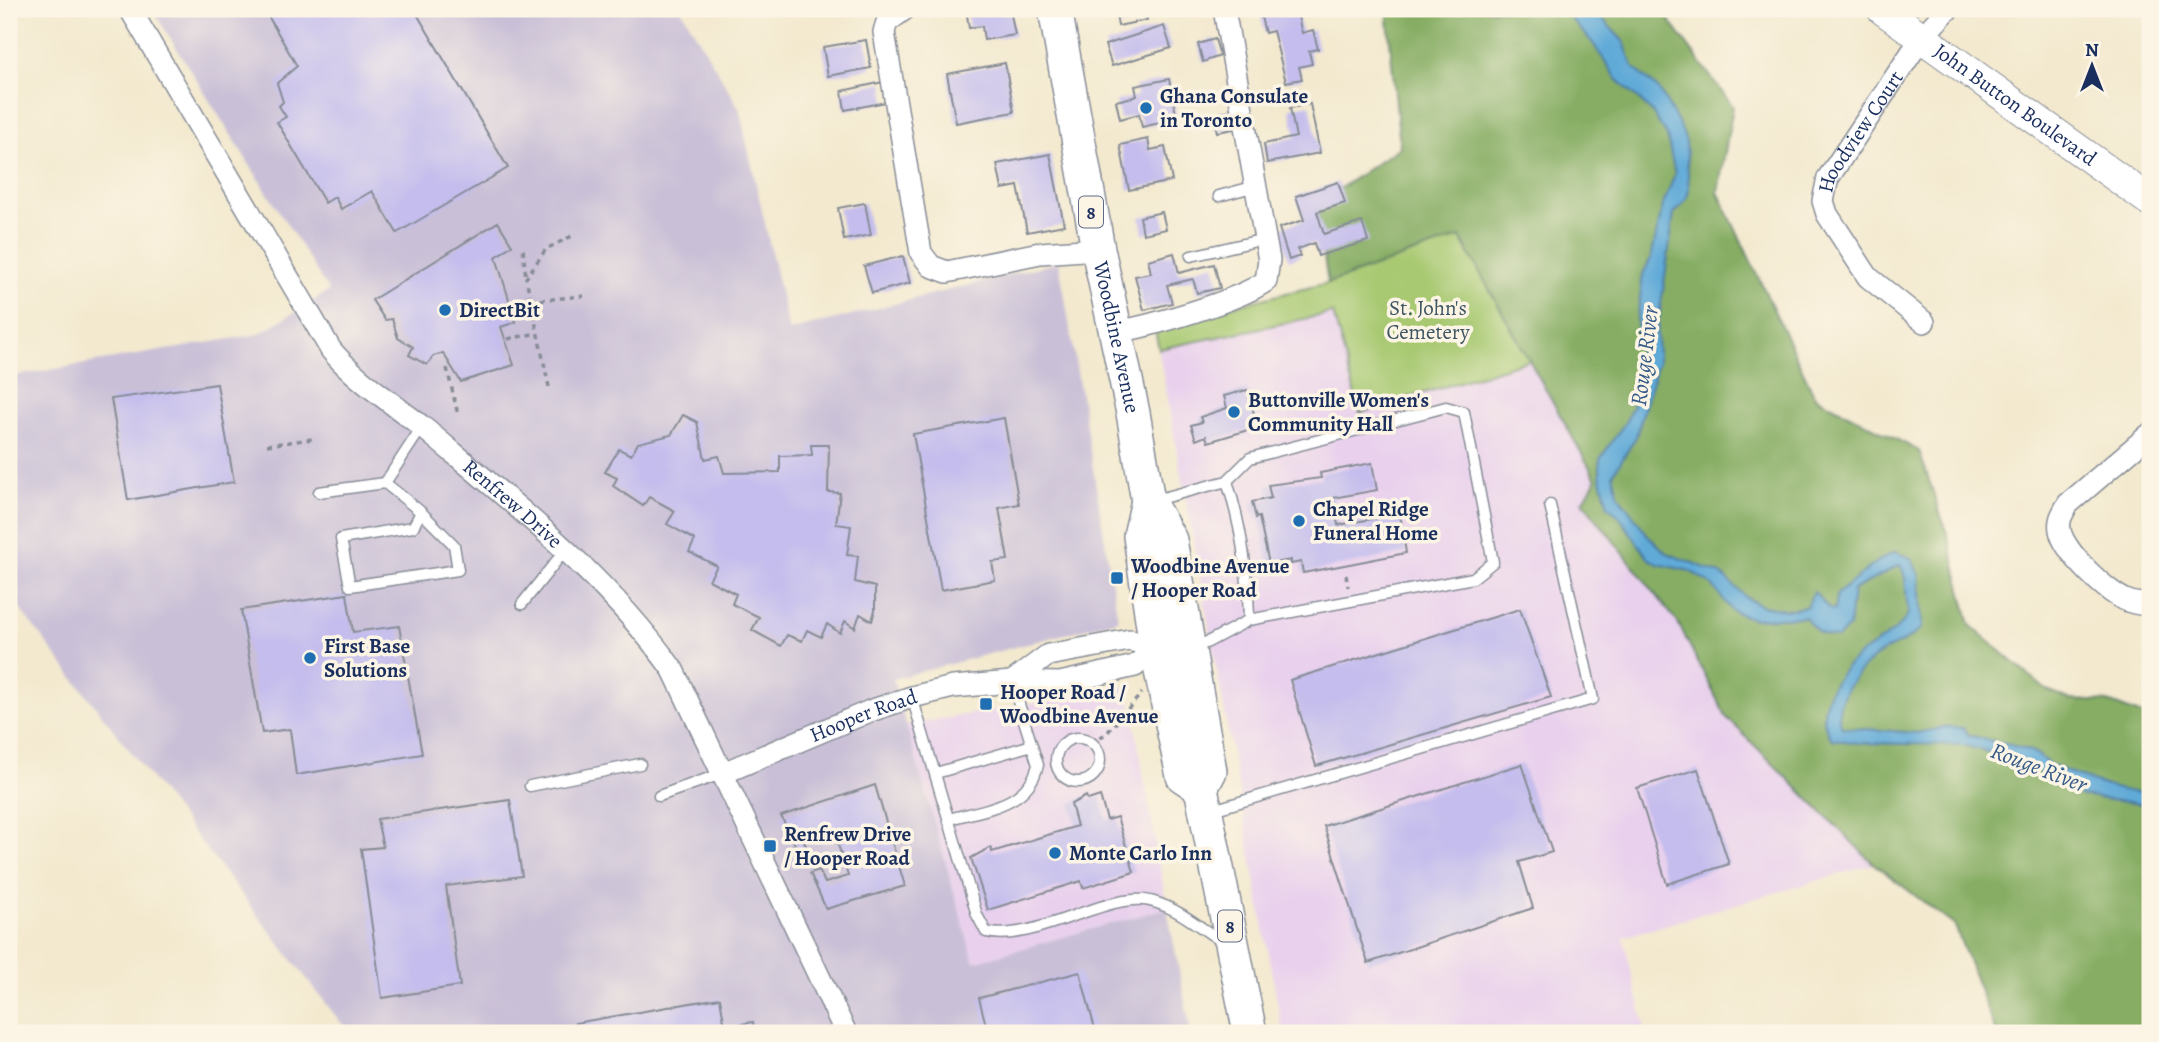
<svg xmlns="http://www.w3.org/2000/svg" width="2159" height="1042" font-family="Alegreya,serif">
	<rect width="100%" height="100%" fill="#fcf5e5"/>
	<filter id="ink" filterUnits="userSpaceOnUse"><feTurbulence type="fractalNoise" baseFrequency=".0143" numOctaves="2"/><feDisplacementMap in="SourceGraphic" scale="14" xChannelSelector="R" yChannelSelector="G"/><feConvolveMatrix kernelMatrix="1 2 1 2 8 2 1 2 1" color-interpolation-filters="sRGB"/></filter>
	<filter id="wash" filterUnits="userSpaceOnUse"><feTurbulence type="fractalNoise" baseFrequency=".00686" numOctaves="4" result="noise"/><feDisplacementMap in="SourceGraphic" scale="28" xChannelSelector="R" yChannelSelector="G"/><feGaussianBlur stdDeviation="1.57" result="paint"/><feColorMatrix in="noise" values="0 0 0 0 0 0 0 0 0 0 0 0 0 0 0 0 0 1.4 0 .05"/><feComposite in="paint" operator="in"/></filter>
	<g filter="url(#wash)">
		<rect width="100%" height="100%" fill="#f3e9cf"/>
		<path fill="#e9d1ed" d="M1460,236L1596,479L1583,502L1678,623L1726,717L1874,864L1623,937L1646,1033H1283L1154,325L1328,283Z
			M1128,687L1167,908L974,962L906,725Z"/>
		<path fill="#c9bfd7" d="M152,9H192L177,20L196,9H681L739,108L789,331L1059,262L1118,620L893,679L974,962L1167,908L1191,1033H349L9,595V377L259,334L329,291Z"/>
		<path fill="#a8c972" stroke="#627c68" stroke-width="2" d="M1460,236L1530,360L1360,413L1333,313L1159,349L1154,325L1328,283Z"/>
		<path fill="#86ad64" stroke="#506e61" stroke-width="2" d="M1387,9H1661L1733,107L1718,192L1815,397L1919,451L1948,536L1970,625L2045,689L2071,700L2108,702L2150,718V1033H1996L1955,926L1874,864L1726,717L1678,623L1583,502L1596,479L1460,237L1328,283L1316,205L1400,147Z"/>
		<path fill="#61aad8" stroke="#3e6c9b" stroke-width="2" d="M1562,9H1593L1624,42L1633,67L1659,90L1680,126L1686,142L1689,190L1686,200L1674,214L1657,332L1658,362L1636,437L1613,474L1619,496L1650,538L1667,553L1721,574L1748,599L1763,606L1785,610L1806,607L1814,592L1829,609L1834,610L1837,594C1858,579 1872,562 1895,552L1911,558L1919,575L1922,627C1911,641 1894,644 1880,654C1860,667 1829,702 1842,727L1916,733L1948,727L1963,728L1969,735C1989,741 2013,744 2033,752C2040,755 2044,762 2051,765C2077,775 2122,796 2150,792V805L2080,796L2068,786L2011,758L1963,745L1858,743L1832,739C1813,714 1831,682 1851,662C1870,643 1897,637 1909,612C1904,596 1909,579 1900,565L1853,590L1849,627L1837,638C1820,637 1815,630 1805,617L1753,619L1732,611L1712,585L1690,571L1658,564L1648,558L1619,516L1608,506L1600,475V459L1626,421L1637,395L1640,358L1637,321L1643,274L1651,258L1663,205L1675,174L1667,136L1651,111L1617,79L1592,42Z"/>
		<g id="blocks">
			<path fill="#c4bded" d="M264,9H414L508,168L397,233L372,191L341,209L335,197L325,203L277,122L286,117L279,106L283,102L277,83L297,66Z
				M966,9H1010L1015,35L984,40L982,26L969,28Z
				M1115,9H1144L1147,20L1118,26Z
				M1259,9H1296L1302,33L1313,30L1318,49L1309,51L1312,64L1299,67L1302,79L1286,82L1273,31L1265,33Z
				M1164,26L1171,48L1112,66L1105,45Z
				M1215,39L1220,56L1203,62L1198,44Z
				M866,40L871,68L828,76L823,47Z
				M1005,63L1014,112L956,123L947,74Z
				M1169,79L1177,119L1142,127L1139,114L1120,119L1116,101L1137,96L1135,86Z
				M883,82L886,102L845,110L842,91Z
				M1310,104L1320,153L1267,163L1264,144L1296,137L1290,108Z
				M1235,109L1239,128L1217,132L1213,114Z
				M1148,139L1150,150L1165,147L1172,181L1129,190L1120,145Z
				M1050,154L1064,225L1027,232L1018,186L1002,189L997,164Z
				M1338,182L1345,203L1317,212L1324,234L1362,222L1368,241L1318,256L1314,243L1298,249L1300,256L1289,260L1279,228L1304,220L1296,196Z
				M865,203L871,235L844,240L838,208Z
				M1162,212L1166,229L1143,234L1140,217Z
				M498,222L512,245L496,257L516,322L501,327L514,365L461,382L443,353L433,356L427,365L409,355L413,347L398,338L392,319L385,320L372,300Z
				M1174,253L1179,273L1214,264L1220,288L1197,293L1193,279L1167,285L1172,303L1144,310L1135,276L1151,273L1148,260Z
				M903,256L910,283L872,293L864,266Z
				M217,384L234,482L128,500L111,399Z
				M1247,390L1258,427L1208,442L1206,436L1196,440L1191,425L1202,422L1200,417L1227,408L1224,396Z
				M683,415L697,422L705,459L719,456L724,473L780,472V456L812,455L811,445H829L828,492L840,493L836,524L851,526L847,555L858,556L855,582L875,587V610L872,621L860,614L855,628L845,621L840,633L827,624L821,637L807,630L802,641L787,635L781,646L752,630L759,617L732,604L736,594L709,580L717,566L689,552L695,540L667,524L675,511L649,497L643,506L613,486L617,478L605,472L619,449L631,455L638,443L671,435Z
				M1004,418L1019,504L999,508L1008,560L992,562L995,580L941,590L913,434Z
				M1372,463L1377,490L1333,498L1338,525L1400,514L1406,553L1303,573L1301,562L1291,564V560L1269,564L1259,517L1256,518L1252,502L1271,498L1268,485L1321,478L1320,473Z
				M347,594L353,632L399,626L422,754L296,775L290,729L262,733L241,610Z
				M1520,609L1551,697L1316,766L1290,680Z
				M1522,764L1552,852L1519,862L1533,908L1368,963L1324,826Z
				M1698,769L1729,864L1667,884L1637,788Z
				M875,785L905,886L826,909L810,873L819,870L825,883L848,876L832,826L801,835L807,848L798,851L781,816Z
				M1086,796L1088,800L1100,796L1107,820L1117,817L1134,872L1083,888L1081,881L988,910L971,858L991,847L992,852L1077,826L1071,804Z
				M510,800L522,876L446,886L460,986L382,998L361,849L383,847L377,819Z
				M1080,972L1096,1033H988L979,998Z
				M720,998L725,1027L753,1022L755,1033H577L575,1023Z"/>
		</g>
	</g>
	<g filter="url(#ink)">
		<use href="#blocks" fill-opacity="0" stroke="#878c96" stroke-width="2"/>
		<g fill="none" stroke-linecap="round" stroke-linejoin="round">
			<defs>
				<path id="lane" d="M1219,196L1256,186
					M1191,256L1265,239
					M1227,481L1250,458L1446,407L1464,412L1493,562L1473,578L1249,620
					M385,483L422,427
					M319,492L385,483L421,512L413,527L341,539L350,586L458,570L454,545L421,512
					M1151,501L1227,481C1242,528 1248,571 1249,620L1206,643L1191,644
					M522,604L566,549
					M912,697L977,915L986,932C1035,944 1112,888 1154,902C1179,909 1202,929 1224,943
					M1056 760a22 22 0 1 1 44 0a22 22 0 1 1-44 0Z
					M936,773L1032,745
					M530,786L640,764
					M659,796L721,774
					M1209,811L1593,699L1550,505
					M949,819C985,809 1028,806 1038,765L1012,682"/>
				<g id="street">
					<path id="s1" d="M130,9L331,350C358,382 393,403 425,429C514,504 605,575 673,670L846,1033"/>
					<path d="M905,9L887,22L884,32L921,253L931,266L947,272L1040,253L1098,249"/>
					<path id="s2" d="M1924,322L1868,277L1827,214L1823,201L1828,178L1922,37L1948,9"/>
					<path d="M1116,332C1151,326 1238,301 1266,281L1269,260L1266,244L1224,9"/>
					<path d="M2150,434L2068,504C2063,513 2058,519 2060,530C2063,551 2108,594 2128,601C2135,604 2143,604 2150,605"/>
					<path d="M1012,682L1048,655L1130,640L1156,647L1167,646"/>
					<path id="s3" d="M721,774L870,711L912,697L953,687L1012,682L1060,683L1135,666L1156,647"/>
				</g>
				<g id="secondary">
					<path id="s4" d="M1882,9L2150,201"/>
				</g>
				<g id="primary">
					<path id="s5" d="M1055,9L1098,249L1133,413L1148,501L1170,540L1210,771L1201,788L1250,1033"/>
					<path d="M1148,501L1140,536L1156,647L1183,776L1201,788"/>
				</g>
			</defs>
			<use href="#lane" stroke="#878c96" stroke-width="13"/>
			<use href="#street" stroke="#878c96" stroke-width="24"/>
			<use href="#secondary" stroke="#878c96" stroke-width="32"/>
			<use href="#primary" stroke="#878c96" stroke-width="36"/>
			<path stroke="#878c96" stroke-width="3.5" stroke-dasharray="5 5" stroke-linecap="butt" d="M523,249L526,278
				M530,301L584,296
				M508,339L537,333
				M447,368L458,415
				M549,387L526,278L546,249L574,235
				M267,445L312,439
				M1346,575L1348,587
				M1091,742L1106,734L1142,693"/>
			<use href="#lane" stroke="#fff" stroke-width="10"/>
			<use href="#street" stroke="#fff" stroke-width="21"/>
			<use href="#secondary" stroke="#fff" stroke-width="30"/>
			<use href="#primary" stroke="#fff" stroke-width="33"/>
		</g>
	</g>
	<g fill="#1f6fb2" stroke="#fcf5e5" stroke-width="2.5">
		<circle cx="1146" cy="108" r="7"/>
		<circle cx="445" cy="310" r="7"/>
		<circle cx="1234" cy="412" r="7"/>
		<circle cx="1299" cy="521" r="7"/>
		<rect x="1110" y="571" width="14" height="14" rx="3.5"/>
		<circle cx="310" cy="658" r="7"/>
		<rect x="979" y="697" width="14" height="14" rx="3.5"/>
		<rect x="763" y="839" width="14" height="14" rx="3.5"/>
		<circle cx="1055" cy="853" r="7"/>
	</g>
	<g text-anchor="middle" stroke-width="7" stroke-linejoin="round" paint-order="stroke">
		<g fill="#fcf5e5" stroke="#5e6a86" stroke-width="2">
			<rect x="1079" y="196.5" width="24" height="31" rx="5"/>
			<rect x="1218" y="910.5" width="24" height="31" rx="5"/>
		</g>
		<g font-size="19" font-weight="bold" fill="#1b2f5e">
			<text x="1091" y="219">8</text>
			<text x="1230" y="933">8</text>
		</g>
		<g font-size="21" font-weight="bold" fill="#1b2f5e" stroke="#fcf5e5" text-anchor="start">
			<text x="1160" y="103">Ghana Consulate<tspan x="1160" dy="24">in Toronto</tspan></text>
			<text x="459" y="317">DirectBit</text>
			<text x="1248" y="407">Buttonville Women's<tspan x="1248" dy="24">Community Hall</tspan></text>
			<text x="1313" y="516">Chapel Ridge<tspan x="1313" dy="24">Funeral Home</tspan></text>
			<text x="1131" y="573">Woodbine Avenue<tspan x="1131" dy="24">/ Hooper Road</tspan></text>
			<text x="324" y="653">First Base<tspan x="324" dy="24">Solutions</tspan></text>
			<text x="1000" y="699">Hooper Road /<tspan x="1000" dy="24">Woodbine Avenue</tspan></text>
			<text x="784" y="841">Renfrew Drive<tspan x="784" dy="24">/ Hooper Road</tspan></text>
			<text x="1069" y="860">Monte Carlo Inn</text>
		</g>
		<g font-size="21" fill="#1b2f5e" stroke="#fcf5e5">
			<text dy="7" stroke="none"><textPath href="#s4" startOffset="164">John Button Boulevard</textPath></text>
			<text dy="7" stroke="none"><textPath href="#s2" startOffset="240">Hoodview Court</textPath></text>
			<text dy="7" stroke="none"><textPath href="#s5" startOffset="334">Woodbine Avenue</textPath></text>
			<text dy="7" stroke="none"><textPath href="#s1" startOffset="634">Renfrew Drive</textPath></text>
			<text dy="7" stroke="none"><textPath href="#s3" startOffset="154">Hooper Road</textPath></text>
		</g>
		<g font-size="21" fill="#3e5663" stroke="#fcf5e5">
			<text x="1428" y="315">St. John's<tspan x="1428" dy="24">Cemetery</tspan></text>
		</g>
		<g font-size="23" font-style="italic" fill="#345a89" stroke="#fcf5e5">
			<text transform="translate(1644 356) rotate(-83)" y="8">Rouge River</text>
			<text transform="translate(2039 767) rotate(21)" y="8">Rouge River</text>
		</g>
	</g>
	<rect width="2159" height="1042" fill="none" stroke="#fcf5e5" stroke-width="35"/>
	<g transform="translate(2092 66)" stroke="#fcf5e5" stroke-width="5" paint-order="stroke">
	<path d="M0-5L12 26L0 18L-12 26Z" fill="#1b2f5e"/>
	<text y="-10" font-size="19" font-weight="bold" text-anchor="middle" fill="#1b2f5e">N</text>
	</g>
</svg>
